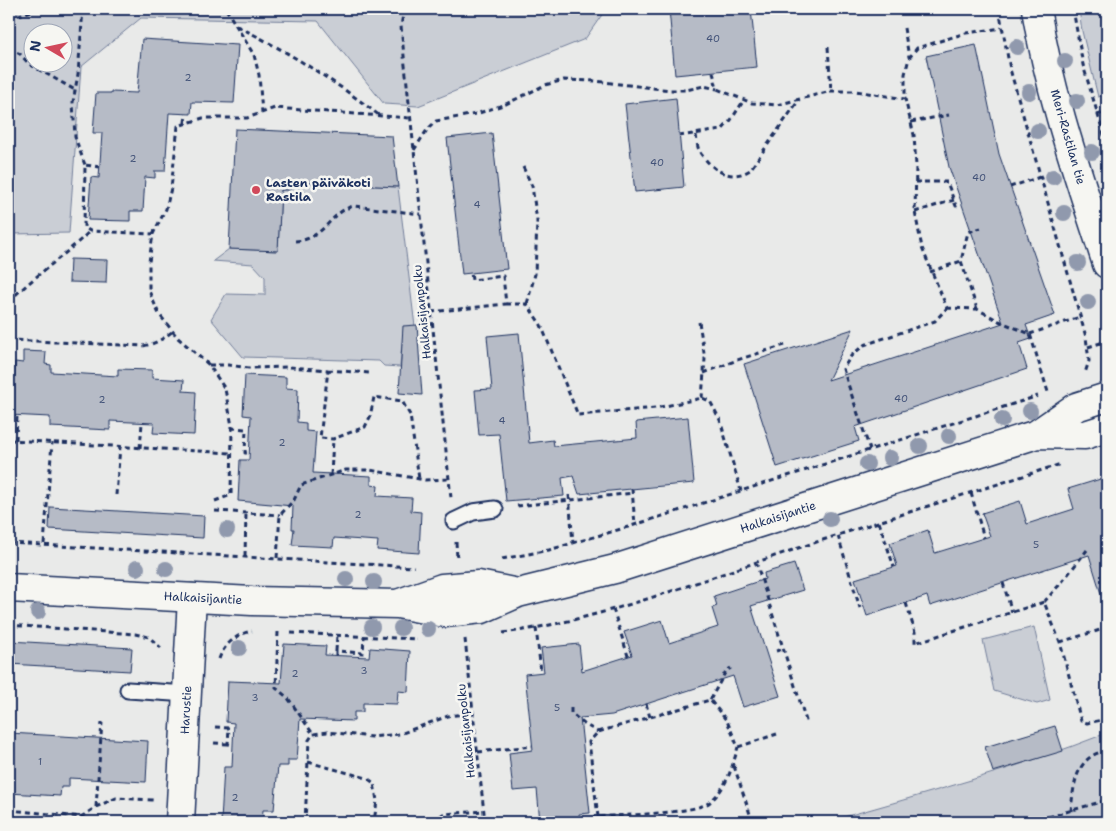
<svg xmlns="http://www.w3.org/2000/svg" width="1116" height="831" font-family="'Shantell Sans',sans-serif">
	<rect width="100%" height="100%" fill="#e9eae9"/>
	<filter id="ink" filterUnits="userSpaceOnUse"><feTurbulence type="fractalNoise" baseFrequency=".02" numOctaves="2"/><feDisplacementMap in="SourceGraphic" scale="10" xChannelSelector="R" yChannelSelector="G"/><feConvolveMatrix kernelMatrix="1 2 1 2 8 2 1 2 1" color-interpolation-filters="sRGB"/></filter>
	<g filter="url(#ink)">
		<path fill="#caced5" stroke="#727e9a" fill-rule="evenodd" d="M9,9H606L585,39L418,106L384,104L318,21L141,18L81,67L69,233L9,234ZM62,32V62H32V32Z
			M1079,9H1107V21L1105,27L1107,29V95L1098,97L1082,31Z
			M291,182L398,187L417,343L402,342L400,367L384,366L379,361L243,357L211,319L226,294L265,295V277L253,264L213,261L229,249L278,251L281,190H290Z
			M1034,627L1049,695L1050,700L1037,704L994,691L983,640Z
			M1107,733V822H826C921,795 1016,769 1107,733Z"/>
		<path fill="#b6bbc6" stroke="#1b2f5e" d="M669,9H751L757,67L675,75Z
			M142,39L238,45L234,103L192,102L191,114L169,113L165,171H155V178L145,177L143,211H130V221L88,220L91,177L99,178L102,133H93L96,93H111V92L137,93Z
			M976,45L999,154L1055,315L1026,325L1031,339L1019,343L1027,369L855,427L859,441L777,467L744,364L853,329L828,380L1003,323L949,167L926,56Z
			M676,98L684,187L635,192L625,104Z
			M235,129L392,136L398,187L291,182L290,190H281L278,251L229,249Z
			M492,133L507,269L462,274L447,138Z
			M70,259L107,260L106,283L69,282Z
			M417,325L422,395L399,393L403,326Z
			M519,333L529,443L553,440L554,446L637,438L636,422L688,417L694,483L579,494L573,476L562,478L564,496L506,501L499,434L479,435L475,390L492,389L487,336Z
			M23,351L46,352L45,364L51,365V372L118,376V369L152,370V378L184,380L183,391L196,392L194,435L153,433L154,423L110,421V430L50,427V417L9,415V381H14L15,362L23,363Z
			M245,375L286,377V388L298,389L297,422L306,423V431L316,432L313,473L371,476V485L378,486L377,496L412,498L411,511L421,512L419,553L377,550L378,541L334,538L333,547L292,545L294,529H292L293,506L238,501L240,460H249L251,416L243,415Z
			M1107,477V596L1102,597L1089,555L930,606L927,596L867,616L855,579L897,566L890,543L928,530L935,553L990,536L982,513L1020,501L1027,524L1074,509L1068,489Z
			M50,507L204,516L203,538L49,529Z
			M794,564L803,590L751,606L780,696L743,707L733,676L612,715L580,718L590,813L579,814L580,822H540L537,789L513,791L509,753L533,750L525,674L544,672L541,648L579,644L582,671L632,655L624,632L662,620L669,643L718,627L712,608L717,606L714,596L765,579L764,573Z
			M9,641L132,648L130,671L9,664Z
			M284,644L326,646L325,655L369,657L370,648L410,651L408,692L398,691L397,704L363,703V712H354V721L300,719L297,760H288V766H278L274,810H263L262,822H221L224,767H232L234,723L226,722L228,681L281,683Z
			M1055,726L1063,751L993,772L985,747Z
			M9,733L148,741L146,782L69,778V787H61L60,796L9,793Z"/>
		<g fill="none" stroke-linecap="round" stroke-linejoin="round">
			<defs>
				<path id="lane" d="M454,521L473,512L495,509
					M128,690L187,694"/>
				<path id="street" d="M180,822L192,598"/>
				<path id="secondary" d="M1036,9C1050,96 1080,180 1107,264
					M1037,434L1085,435L1107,428
					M9,588L252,601L398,604L445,613L482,609L518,593L615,569L1037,434L1076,407L1107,397
					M400,603L442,588L478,585L518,593"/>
			</defs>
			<use href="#lane" stroke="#1b2f5e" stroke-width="19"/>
			<use href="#street" stroke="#1b2f5e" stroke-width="31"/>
			<use href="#secondary" stroke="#1b2f5e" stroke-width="31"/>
			<path stroke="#1b2f5e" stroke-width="3" stroke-dasharray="5 4" stroke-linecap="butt" d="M83,9L78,74L73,102L75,137L85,165
				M226,9L254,55L259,75L262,113
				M404,9L401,26L404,56L451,498
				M999,9L1010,69L1086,337L1089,361L1085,373
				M1073,9L1083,65L1107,145
				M9,18L39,9
				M237,26C287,51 335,81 380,116
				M904,28L909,57
				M828,47L831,91
				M9,48L20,54L29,64L75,90
				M713,72L717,89L752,103L777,105L831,91H856L905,99V74L909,58L917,48L966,33L1002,28
				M1097,115L1107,112
				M911,122L949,115
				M185,123L186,114
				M696,135C697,140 697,146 699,150C700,154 704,157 706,160C718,174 734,180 750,170L799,100
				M679,136L722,130L731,120L744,100
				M414,150L427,130L436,121L476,114L506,104L545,85L564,80L595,81L670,90H686L704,86L717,89
				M100,167L85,165L84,227L90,231L153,234
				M523,167L532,186L537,221L535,274L527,304
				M915,182H947L956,206L961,204
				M1010,187L1040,177
				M915,212L954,200
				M295,241C325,240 330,211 354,206L421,214
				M930,272L961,261
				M9,301C35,276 64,256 90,231
				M506,304H527L541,325L578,415L656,408L702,398L710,401L720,420L741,491
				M947,308L977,309L999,321L1030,334L1048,392
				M977,309L961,261L968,232L981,228
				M9,310L12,340
				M431,312L506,304L503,276L472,280L471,273
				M699,322L705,359L702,398
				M1030,334L1080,317
				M9,342L12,340L143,346C155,344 163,339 173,331
				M1088,347L1107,341
				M209,365H228L249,368L290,367L328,370L320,438L333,439L365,427L370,417L374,397L402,401L410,415L419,479
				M328,370L370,373
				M704,373L737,360L785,345
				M231,428L246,429L245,453H249
				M9,440L231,453
				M16,440L17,416
				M140,448L142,423
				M870,450L843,369L851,356L864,345L935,321L947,308L922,248L915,212L916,166L914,135L905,99
				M331,475L333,439
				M632,489L635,525
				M971,493L984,538
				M116,495L120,447
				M569,495L573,543
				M215,501L231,495L232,426L225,389L209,365L178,338L159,314L149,291V262L153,234L166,209L171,188L178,126L203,118H247L275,108L410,118
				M517,506L633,493
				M215,511L280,515
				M879,522L894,567
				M838,536L860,608
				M456,542L457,558
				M9,543L414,567
				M44,544L52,443
				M245,556L246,513
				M277,558L280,515L294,500L301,485L346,470H370L425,480L449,479
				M502,559L549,550L628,527L1038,396
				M756,562L807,724
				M1003,583L1012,612
				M1044,602L1062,582L1087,550
				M906,603L915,632V643L1044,602L1060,642L1081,721L1087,723L1107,719
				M613,609L628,656
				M9,625L135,634L149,637L161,648
				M536,628L541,672
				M278,632L276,688L288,698L313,734
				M291,633L417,639
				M503,633C595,621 682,587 769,558C866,525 964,495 1061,464
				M465,639L485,822
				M1060,642L1107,628
				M336,651L337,635
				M776,651L783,649
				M336,655V651L363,653L364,637
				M219,659C224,644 237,634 252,631
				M710,700L726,671L731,668
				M646,704L650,717
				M571,708V713L584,724L598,732
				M215,727L229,728L228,744L233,745
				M214,743L228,744
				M478,752L532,746
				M308,762L367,778L374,783L377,801L374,822
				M734,766L752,820
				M96,807L102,722
				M9,810L81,817L96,807L116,798L153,800
				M1071,811C1073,793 1074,767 1092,756C1096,753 1102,752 1107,750
				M598,817L589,742L598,732L710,700L727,721L738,747L777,734
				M80,822L81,817
				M305,822L309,740L313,734L327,732L372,737L400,734L448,716L473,713
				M433,822L443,814L484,811
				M586,822L585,819L598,817C621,815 695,814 710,802C727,787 732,768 738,747
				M1031,822L1107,800"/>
			<use href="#lane" stroke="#f6f6f2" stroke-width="15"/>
			<use href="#street" stroke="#f6f6f2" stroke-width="28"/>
			<use href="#secondary" stroke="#f6f6f2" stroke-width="28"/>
		</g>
		<g fill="#9099ad">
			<circle cx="1017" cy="47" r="8"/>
			<circle cx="1065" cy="61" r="8"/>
			<circle cx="1029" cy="92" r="8"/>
			<circle cx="1077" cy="101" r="8"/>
			<circle cx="1038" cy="131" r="8"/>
			<circle cx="1092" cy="152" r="8"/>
			<circle cx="1053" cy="177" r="8"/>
			<circle cx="1064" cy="213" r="8"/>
			<circle cx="1078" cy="263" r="8"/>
			<circle cx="1088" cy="302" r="8"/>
			<circle cx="1030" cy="411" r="8"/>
			<circle cx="1002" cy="420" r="8"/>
			<circle cx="949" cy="436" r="8"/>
			<circle cx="920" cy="446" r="8"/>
			<circle cx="890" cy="458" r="8"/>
			<circle cx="867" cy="464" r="8"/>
			<circle cx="830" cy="519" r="8"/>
			<circle cx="227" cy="530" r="8"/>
			<circle cx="137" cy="568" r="8"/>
			<circle cx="166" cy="569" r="8"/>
			<circle cx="346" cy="579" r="8"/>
			<circle cx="374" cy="582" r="8"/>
			<circle cx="38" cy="612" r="8"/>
			<circle cx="372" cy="627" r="8"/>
			<circle cx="401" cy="628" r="8"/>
			<circle cx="428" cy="629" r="8"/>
			<circle cx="239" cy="648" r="8"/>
		</g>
	</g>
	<circle fill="#d1495b" stroke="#f6f6f2" stroke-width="2" cx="256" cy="190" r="5"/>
	<g text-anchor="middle" stroke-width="5" stroke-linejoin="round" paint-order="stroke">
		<g font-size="10" fill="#425278">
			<text x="713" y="42">40</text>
			<text x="188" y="81">2</text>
			<text x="133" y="162">2</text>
			<text x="657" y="166">40</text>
			<text x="979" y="181">40</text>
			<text x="477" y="208">4</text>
			<text x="901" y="402">40</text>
			<text x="102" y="403">2</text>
			<text x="502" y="424">4</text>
			<text x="282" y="446">2</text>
			<text x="358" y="518">2</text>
			<text x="1036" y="548">5</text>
			<text x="364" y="674">3</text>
			<text x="295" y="677">2</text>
			<text x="255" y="701">3</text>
			<text x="557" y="711">5</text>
			<text x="40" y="765">1</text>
			<text x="235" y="801">2</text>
		</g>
		<g font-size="12" fill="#1b2f5e" stroke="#f6f6f2">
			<text transform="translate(1068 137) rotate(74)" y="4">Meri-Rastilan tie</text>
			<text transform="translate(422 312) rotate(-96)" y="4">Halkaisijanpolku</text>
			<text transform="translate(778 517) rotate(-18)" y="4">Halkaisijantie</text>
			<text transform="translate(203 598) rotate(3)" y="4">Halkaisijantie</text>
			<text transform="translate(186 710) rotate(-87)" y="4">Harustie</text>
			<text transform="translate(466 731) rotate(-96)" y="4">Halkaisijanpolku</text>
		</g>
		<g font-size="12" font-weight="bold" fill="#1b2f5e" stroke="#f6f6f2" text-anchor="start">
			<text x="266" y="187">Lasten päiväkoti<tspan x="266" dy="14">Rastila</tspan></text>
		</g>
	</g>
	<rect width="1116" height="831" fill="none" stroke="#f6f6f2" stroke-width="30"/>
	<rect x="15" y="15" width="1086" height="801" fill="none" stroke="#1b2f5e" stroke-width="2" filter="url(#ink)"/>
	<g transform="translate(48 48) rotate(279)"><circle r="24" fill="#f6f6f2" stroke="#9ea6b7"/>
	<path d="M0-4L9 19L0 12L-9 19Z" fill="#d1495b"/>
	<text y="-8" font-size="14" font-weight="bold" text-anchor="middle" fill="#1b2f5e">N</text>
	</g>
</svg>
